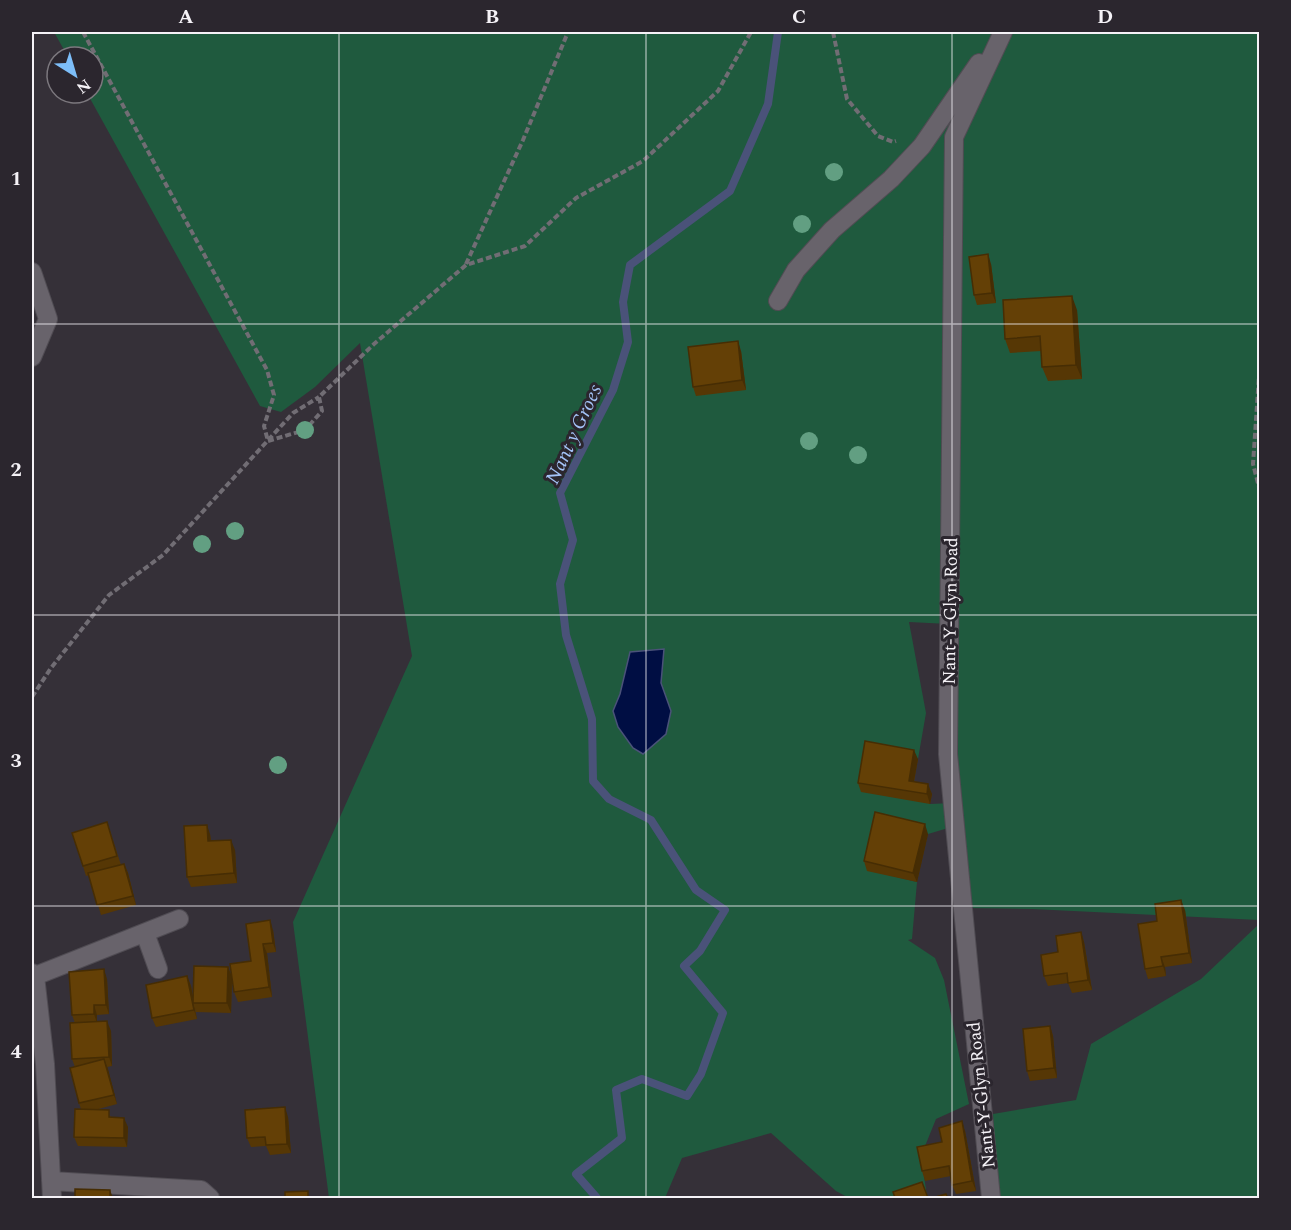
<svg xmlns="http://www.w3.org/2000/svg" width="1291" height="1230" font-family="Spectral,serif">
	<rect width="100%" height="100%" fill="#353038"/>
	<path fill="#1f5a3e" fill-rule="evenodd" d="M54,32H1259V920L1032,909L963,908L955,826L928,834L879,822L868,870L917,882L912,939L908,940L935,958L944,980L969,1104L936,1119L921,1156L927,1196L921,1198H849L836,1191L771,1133L682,1158L665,1198H329L293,922L412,656L360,343L315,387L281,412L260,406L87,93H93V57H68ZM909,622L949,624L953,803L930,804L868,751L918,759L926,713Z
		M1259,924V1198H997L993,1114L1076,1100L1091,1044L1201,979Z"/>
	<path fill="#000e43" stroke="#4a5279" stroke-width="1.5" d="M664,649L661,683L671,711L666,734L643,754L633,748L618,727L613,711L620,694L630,652Z"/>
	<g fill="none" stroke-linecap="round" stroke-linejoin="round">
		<path stroke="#4a5279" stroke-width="8" d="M597,1198L576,1174L622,1138L616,1090L642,1079L687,1096L701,1074L723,1013L684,966L700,951L725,910L696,890L651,820L609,799L593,781L592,719L566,635L560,584L573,540L560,493L613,390L628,342L623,302L630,265L730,191L768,104L778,32"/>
		<defs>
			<path id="minor" d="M32,272L48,319L32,357
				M778,301L796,270L832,230L891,179L922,146L979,63
				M145,933L158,969
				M32,973L35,976L45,1064L52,1198
				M35,976L179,919
				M51,1181L201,1190L210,1198
				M991,1198L948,754L954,137L1003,32"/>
		</defs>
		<use href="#minor" stroke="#504c53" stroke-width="20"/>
		<path stroke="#716d74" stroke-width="4" stroke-dasharray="6 3" stroke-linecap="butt" d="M83,32L267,370L274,395L264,426L268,441
			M833,32L847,99L878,136L893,142L896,141
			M466,264L523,140L568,32
			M1260,361L1253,464L1260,491
			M268,441L305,430L322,411L319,397L374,344L466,265L525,246L576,198L643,161L718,91L751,32
			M32,697L51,668L109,595L163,555L293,413L319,397"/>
		<use href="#minor" stroke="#68636b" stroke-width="18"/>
	</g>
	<g fill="#629f82">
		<circle cx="834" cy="172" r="9"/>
		<circle cx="802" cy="224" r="9"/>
		<circle cx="305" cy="430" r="9"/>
		<circle cx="809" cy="441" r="9"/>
		<circle cx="858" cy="455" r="9"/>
		<circle cx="235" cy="531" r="9"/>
		<circle cx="202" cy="544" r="9"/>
		<circle cx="278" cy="765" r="9"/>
	</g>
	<path fill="#563705" d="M991,264L996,303L977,305L974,295Z
		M1077,310L1082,379L1048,381L1042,367L1041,351L1010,353L1005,339Z
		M741,351L746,390L696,396L693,387Z
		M918,759L914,782L932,794L930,804L861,792L858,783Z
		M107,822L121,865L124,864L128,873L136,905L101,915L89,875L86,876L83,866Z
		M210,834L211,841L235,850L237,883L191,887L187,877Z
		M928,834L917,882L867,871L864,861Z
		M1185,910L1192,963L1165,967L1166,976L1148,979L1145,969L1157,921Z
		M273,930L276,952L267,953L272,997L238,1002L234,992L251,961Z
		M1081,932L1084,942L1092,990L1072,993L1068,983L1048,986L1044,976L1058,952Z
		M228,967L232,977L231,1013L196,1012L195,1008L197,1019L156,1027L152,1018L187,976L191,986L193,998Z
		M107,979L109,1014L97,1015V1022L111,1031L112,1066L107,1067L117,1104L95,1110L112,1117L128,1127L127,1147L78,1146L74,1137L81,1109L79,1103L75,1067L72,1059L75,1023L72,1015Z
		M1050,1026L1053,1036L1057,1078L1030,1081L1027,1071Z
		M288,1117L291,1153L270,1155L266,1146L251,1147L247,1138Z
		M965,1131L976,1191L956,1194L952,1185L951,1176L925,1181L922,1171L942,1142Z"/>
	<path fill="#462d04" d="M988,254L991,264L996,303L992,293Z
		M1072,296L1077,310L1082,379L1076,365Z
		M738,341L741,351L746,390L742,380Z
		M914,750L918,759L912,791L909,781Z
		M928,784L932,794L930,804L927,794Z
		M925,824L928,834L917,882L913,873Z
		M207,825L210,834L212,851L208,841Z
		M231,840L235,850L237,883L234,873Z
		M124,864L128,873L136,905L133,896Z
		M1181,900L1185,910L1192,963L1189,953Z
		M270,920L273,930L276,952L273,943Z
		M1081,932L1084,942L1092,990L1088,980Z
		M263,944L267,953L272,997L269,987Z
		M1161,957L1165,967L1166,976L1163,966Z
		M228,967L232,977L231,1013L227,1003Z
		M104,969L107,979L109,1014L106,1005Z
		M187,976L191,986L194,1003H193L197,1019L194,1010Z
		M94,1005L97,1015V1023L94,1014Z
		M107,1021L111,1031L112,1066L109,1057Z
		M1050,1026L1053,1036L1057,1078L1054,1068Z
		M104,1059L108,1069L117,1104L114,1095Z
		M285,1107L288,1117L291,1153L287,1144Z
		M124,1118L128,1127L127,1147L124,1138Z
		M962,1121L965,1131L976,1191L972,1181Z
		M110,1190L113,1198H110Z"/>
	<path fill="#644006" stroke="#462d04" stroke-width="1.5" d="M988,254L992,293L974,295L969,257Z
		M1072,296L1076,365L1042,367L1040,336L1005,339L1003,300Z
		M738,341L742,380L693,387L688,347Z
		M865,741L914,750L909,781L928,784L927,794L858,783Z
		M875,812L925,824L913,873L864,861Z
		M107,822L117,856L83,866L72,833Z
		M207,825L208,841L231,840L234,873L187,877L184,826Z
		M124,864L133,896L97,905L88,873Z
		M1181,900L1189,953L1161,957L1163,966L1145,969L1138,924L1157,921L1155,904Z
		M270,920L273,943L263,944L269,987L234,992L230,964L251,961L246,924Z
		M1081,932L1088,980L1068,983L1067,973L1044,976L1041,955L1058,952L1056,936Z
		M194,966L228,967L227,1003H193Z
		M104,969L106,1005H94V1014L72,1015L69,972Z
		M187,976L194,1010L152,1018L146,985Z
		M107,1021L109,1057L72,1059L70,1023Z
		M1050,1026L1054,1068L1027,1071L1023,1029Z
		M104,1059L114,1095L79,1103L70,1068Z
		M285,1107L287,1144L266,1145L265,1137L247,1138L245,1110Z
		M75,1109L109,1110V1117L124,1118V1138L74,1137Z
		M962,1121L972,1181L952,1185L949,1166L922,1171L917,1147L942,1142L939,1128Z
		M922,1182L928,1198H895L893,1192Z
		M75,1189L110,1190V1198H75Z
		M308,1191V1198H285V1192Z
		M946,1194L948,1198H932Z"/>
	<path fill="none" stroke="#f5f2f7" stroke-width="1.5" stroke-opacity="0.55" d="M339,32V1198M646,32V1198M952,32V1198M32,324H1260M32,615H1260M32,906H1260"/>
	<g text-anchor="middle" stroke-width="6" stroke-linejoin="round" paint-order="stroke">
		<g font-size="18" fill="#f5f2f7" stroke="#2b262e">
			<text transform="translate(950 611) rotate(-89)" y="6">Nant-Y-Glyn Road</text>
			<text transform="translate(981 1095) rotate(-96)" y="6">Nant-Y-Glyn Road</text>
		</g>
		<g font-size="20" font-style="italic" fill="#a4c3f7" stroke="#2b262e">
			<text transform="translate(573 434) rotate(-65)" y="7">Nant y Groes</text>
		</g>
	</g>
	<rect width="1291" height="1230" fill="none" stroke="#2b262e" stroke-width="66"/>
	<g transform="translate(75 75) rotate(143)"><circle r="28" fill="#2b262e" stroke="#7c787e" stroke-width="1.5"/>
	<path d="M0-4.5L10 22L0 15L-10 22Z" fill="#7dbef9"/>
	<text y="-9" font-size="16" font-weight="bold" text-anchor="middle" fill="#f5f2f7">N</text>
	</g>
	<rect x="33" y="33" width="1225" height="1164" fill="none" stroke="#f5f2f7" stroke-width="2"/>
	<g font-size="20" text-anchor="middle" font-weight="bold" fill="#f5f2f7">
		<text x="186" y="23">A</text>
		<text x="492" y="23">B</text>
		<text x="799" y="23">C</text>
		<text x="1105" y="23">D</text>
		<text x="16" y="185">1</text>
		<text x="16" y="476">2</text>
		<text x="16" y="767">3</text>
		<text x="16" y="1058">4</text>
	</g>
</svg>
